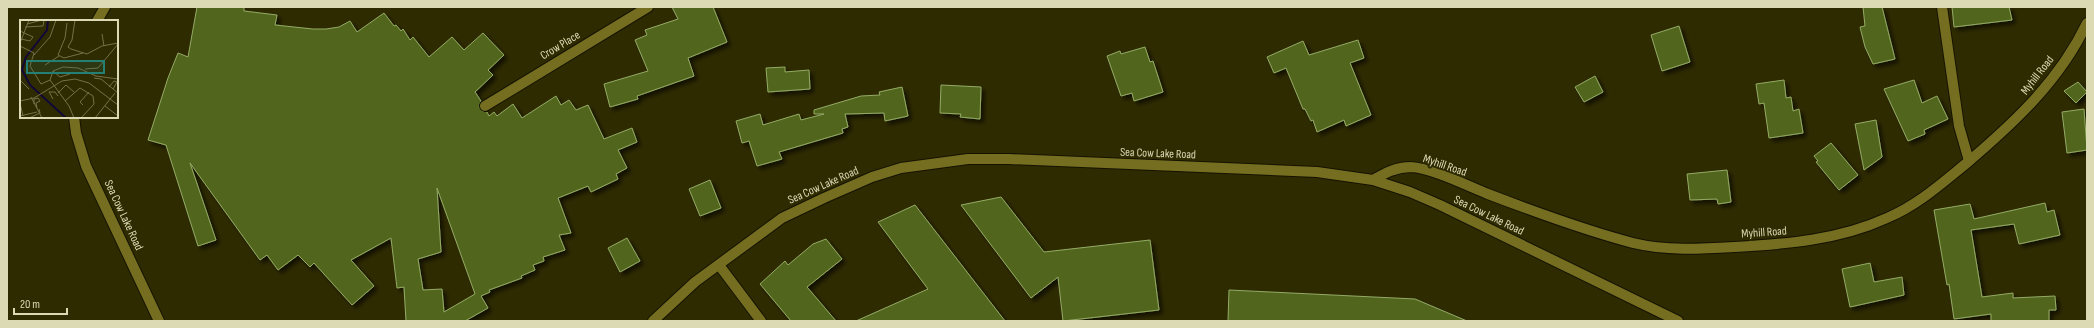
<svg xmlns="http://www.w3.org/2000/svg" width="2094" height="328" font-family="'Sofia Sans Condensed',sans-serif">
	<defs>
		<filter id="shadow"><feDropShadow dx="3.5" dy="3.5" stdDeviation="2" flood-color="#0009"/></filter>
	</defs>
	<rect width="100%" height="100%" fill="#2f2b01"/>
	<path fill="#51651f" stroke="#94ab65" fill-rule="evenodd" filter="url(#shadow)" d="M197,7H244V11L277,15L275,25L313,29H326L339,27L350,21L357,32L384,13L394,26L396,25L401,31L403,29L410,40L413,37L429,57L452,37L464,50L483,33L504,55L488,70L493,75L475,92L481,101L479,107L482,111L487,112L489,116L494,112L497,116L513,104L522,118L556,96L561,105L569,100L576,110L588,105L604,139L632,128L637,142L618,150L627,168L616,174L618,179L591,192L588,186L558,198L571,233L559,235L565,250L543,257L544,261L533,265L535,270L521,276L522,278L489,290L490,292L481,296L488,308L465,321H406L404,287L397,288L391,238L351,260L374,286L352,305L314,263L310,267L298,255L278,270L267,255L260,260L190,163L216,240L198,246L166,145L148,140L168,78L178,53L188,57ZM437,188L475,294L444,312L442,289L423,290L418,259L441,252Z
		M672,7H713L727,42L688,58L694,76L637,96L638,99L610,107L604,84L648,71L635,40L647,35L645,30L678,19Z
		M1863,7H1882L1895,59L1873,64L1865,47L1860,27L1865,26Z
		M1952,7H2009L2012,20L1954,27Z
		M1679,26L1690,62L1662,71L1651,35Z
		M1358,40L1364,58L1350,63L1371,115L1346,126L1344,120L1317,132L1313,120L1311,121L1305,109H1303L1286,68L1274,73L1267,57L1303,41L1309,55Z
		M1145,47L1150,62L1153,61L1163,92L1134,101L1132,93L1121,96L1107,56L1120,51L1121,54Z
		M785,67V72L809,70L810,89L768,92L766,68Z
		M1595,76L1603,92L1584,102L1575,87Z
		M1784,80L1786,98L1791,97L1793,111L1799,109L1803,133L1769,138L1764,103L1759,104L1756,84Z
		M1914,80L1922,103L1937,96L1948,119L1924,130L1925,134L1908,141L1884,89Z
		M2078,82L2087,92L2076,103L2064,91Z
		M941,85L981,87L980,119L960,117L961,114L940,113Z
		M902,87L908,116L885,121L884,113L845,114L848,127L842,129L843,133L779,152L782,159L757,166L749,141L742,143L736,121L760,114L763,125L799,114L801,120L824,114H814V110L861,96L880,95L879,92Z
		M2084,109L2087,150L2067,153L2062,112Z
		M1876,120L1882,157L1864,170L1855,124Z
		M1831,143L1858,175L1839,190L1816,162L1818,161L1814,156Z
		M1727,170L1731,202L1718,204L1717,199L1690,200L1687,174Z
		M710,180L721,208L700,216L689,189Z
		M1001,197L1044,252L1150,240L1159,310L1063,321L1058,277L1031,298L961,205Z
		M2045,203L2047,212L2054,210L2060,235L2019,244L2014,224L1971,230L1982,297L2013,293V298L2055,296L2056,310H2049V321H1991V314L1954,319L1949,284L1947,285L1934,210L1970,204L1974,219Z
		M915,205L1005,321H856L928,289L878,222Z
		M627,238L640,261L620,272L608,248Z
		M826,239L842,259L807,287L836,321H791L760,284L785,261L788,265L813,244Z
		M1870,263L1874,282L1902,277L1904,295L1850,307L1842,269Z
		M1229,290L1415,299L1467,321H1228Z"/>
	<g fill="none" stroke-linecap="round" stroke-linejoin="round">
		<defs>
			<path id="lane" d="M1942,7L1959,126L1969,161
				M719,265L761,321"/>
			<path id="street" d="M97,21L105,7
				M485,106L648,7
				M74,117L76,133L86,166L159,321
				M1373,180C1385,173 1396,167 1411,167C1432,168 1468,186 1488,194C1535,212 1584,230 1633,243C1666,251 1700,249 1735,247C1786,244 1839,240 1887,218C1918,205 1942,183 1968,162C2015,122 2060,80 2087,23
				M653,321L695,282L782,218L824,198L872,177L901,168L968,159H1009L1317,172L1373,180L1410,192L1440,205L1678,321"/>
		</defs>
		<use href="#lane" stroke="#151300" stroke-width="12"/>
		<use href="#street" stroke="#151300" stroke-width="12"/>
		<use href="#lane" stroke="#756e20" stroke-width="10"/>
		<use href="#street" stroke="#756e20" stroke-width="10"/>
	</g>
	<g text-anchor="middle" stroke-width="4" stroke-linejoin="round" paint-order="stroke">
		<g font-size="12" fill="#dcd9b5" stroke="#2f2b01">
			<text transform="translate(560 45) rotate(-31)" y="4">Crow Place</text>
			<text transform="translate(2037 75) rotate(-52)" y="4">Myhill Road</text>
			<text transform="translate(1158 153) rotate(2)" y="4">Sea Cow Lake Road</text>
			<text transform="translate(1445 165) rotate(19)" y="4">Myhill Road</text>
			<text transform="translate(823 185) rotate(-24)" y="4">Sea Cow Lake Road</text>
			<text transform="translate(124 215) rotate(65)" y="4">Sea Cow Lake Road</text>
			<text transform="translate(1489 215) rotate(26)" y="4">Sea Cow Lake Road</text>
			<text transform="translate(1764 232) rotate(-4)" y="4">Myhill Road</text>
		</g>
	</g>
	<g transform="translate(20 20)">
		<rect width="98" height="98" fill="#2f2b01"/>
		<path fill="none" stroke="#120837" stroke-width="2" d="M28,0L27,10L6,37L2,50L10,65L46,98"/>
		<path fill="none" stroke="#747149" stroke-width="1" d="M55,0L52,20L48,27L51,29L67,34L82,26L98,23M47,3L45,18L38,35L44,38L63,33M7,4L22,0M5,7L23,6L24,0M0,11L13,17L10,21L1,19M82,14L84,26M0,23L9,0M0,26L14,33L10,46L21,64L30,60L33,51L43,47L58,48L76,56L98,59M14,35L30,17L36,0M25,45L39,36M65,49L78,48L98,24M33,51L40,57L50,54M74,58L81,59L98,73M0,60L9,69M30,60L49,86L54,98M89,67L94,61L97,62L93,69M38,73L46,65L54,72M11,77L22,98M33,79L29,72H35L38,76M0,81L14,78L42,61L55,59L69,63L98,85M45,81L60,68L73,76L74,84L61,98M0,83L3,96M14,84V79L18,78L20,81L16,83L17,88M63,85L60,82L69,72M85,86L98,96M0,96L17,92M9,98L20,93L19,89M75,98L95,73"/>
		<path fill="#248075" fill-opacity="0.15" stroke="#248075" stroke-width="2" d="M7,41H84V53H7Z"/>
		<rect width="98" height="98" fill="none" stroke="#dcd9b5" stroke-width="2"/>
	</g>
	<rect width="2094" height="328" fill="none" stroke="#dcd9b5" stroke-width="16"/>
	<path d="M14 308v6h53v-6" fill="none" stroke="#dcd9b5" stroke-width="2"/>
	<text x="20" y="308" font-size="12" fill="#dcd9b5" stroke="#2f2b01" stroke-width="3" paint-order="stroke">20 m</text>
</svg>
